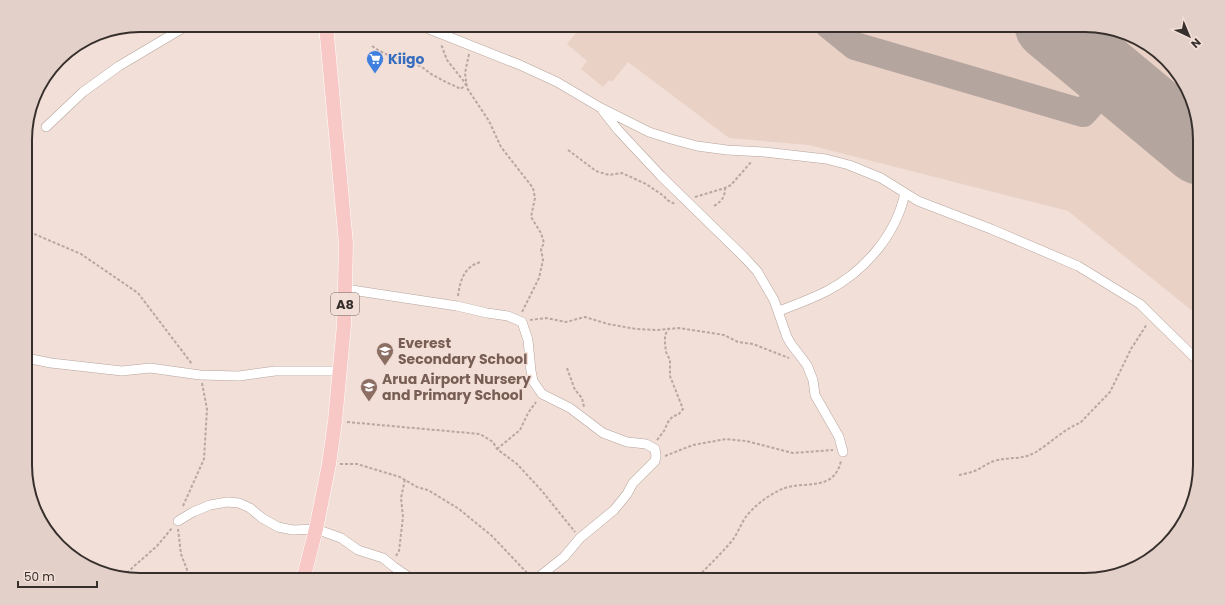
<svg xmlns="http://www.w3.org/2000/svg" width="1225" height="605" font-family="Poppins,sans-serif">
	<rect width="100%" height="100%" fill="#f2dfd7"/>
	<path fill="#ead1c6" d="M582,25H1085L1136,37L1176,70L1199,125L1200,317L1068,211L809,145L729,138L628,62L612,82L609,80L603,87L581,69L587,61L567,44Z"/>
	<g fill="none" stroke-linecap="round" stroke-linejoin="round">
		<path stroke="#b4a59e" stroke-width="28" d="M829,25L855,46L1083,113L1114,78"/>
		<path stroke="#b4a59e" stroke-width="71" d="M1050,25L1199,149"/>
		<defs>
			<path id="minor" d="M419,25L520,65L557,82L601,108L649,132L671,139L697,146L727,150L764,152L826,159L849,165L881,178L918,201L991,229L1078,266L1140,304L1200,363
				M603,111L618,130L661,176L744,257L757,271L774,300L787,337L791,344L807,365L813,380L815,395L839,437L843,452
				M46,127L83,92L119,66L188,25
				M345,289L457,306L487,313L508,316L522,322L528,340L531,371L533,381L542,394L570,408L603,433L627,442L646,444L655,449L656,456L655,461L633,483L627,494L614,510L580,538L564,557L535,580
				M779,311C795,305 811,299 827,291C865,271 896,235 905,193
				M26,358L51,363L122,371L150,368L200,375L239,376L275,371H340
				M178,521L193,512L210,505L227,502L239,503L250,508L262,518L278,527L293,530L316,529L341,538L358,550L383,558L394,567L413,580"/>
			<path id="primary" d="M303,580L316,529L329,464L335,421L344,325L346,244L326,25"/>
		</defs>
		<use href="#minor" stroke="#b6a49d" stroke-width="10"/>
		<use href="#primary" stroke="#fff" stroke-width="15"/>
		<path stroke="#b7a8a1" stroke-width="2" stroke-dasharray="3 2" stroke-linecap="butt" d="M372,46L378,50L392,57L404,59L422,67L431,74L446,82L461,89L466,84L447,60L441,44
			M469,54L465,73L467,88L489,121L501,147L533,188L535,198L531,217L541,233L544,243L541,249L543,260L539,278L522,312
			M568,150L596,171L609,175L622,173L646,184L664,196L667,200L675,204
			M695,197L725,188L731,185L752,161
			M714,206C722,201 725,197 725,188
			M25,230L81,254L138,293L192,364
			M458,296C460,281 464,266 481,262
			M530,320L546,318L566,322L585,317L608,324L636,329L658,330L679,328L724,335L738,342L753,344L789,358
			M567,368L575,390L582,398L584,407
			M347,422L480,434L493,442L497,449L517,464L542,491L575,532
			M657,440L664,431L668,422L673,416L678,415L683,409L670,376V360L666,352L665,344V335L669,328
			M497,449L520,430L528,413L536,402
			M665,456L693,445L726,439L746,441L793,453L833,450
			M340,464H357L400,477L417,487L428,490L459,509L492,536L529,575
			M959,475C965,474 972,472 977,470C983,467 988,463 994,461C1010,456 1020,461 1036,452C1049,444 1067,427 1080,423L1110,392L1131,349L1147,324
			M183,506L204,459L207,409L202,383
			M178,529L181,554L191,580
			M396,556L399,551L403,517L401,498L405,479
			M123,576L157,546L172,528
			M695,580C707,567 720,555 731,542C737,535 740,526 745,518C753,507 766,497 778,491C801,478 833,495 841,461"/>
		<use href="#minor" stroke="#fff" stroke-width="9"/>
		<use href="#primary" stroke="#f7c8c5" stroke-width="14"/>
	</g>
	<defs>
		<symbol id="supermarket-pin" viewBox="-11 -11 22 30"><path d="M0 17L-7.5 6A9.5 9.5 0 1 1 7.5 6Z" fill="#3f7fe0" stroke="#f2dfd7"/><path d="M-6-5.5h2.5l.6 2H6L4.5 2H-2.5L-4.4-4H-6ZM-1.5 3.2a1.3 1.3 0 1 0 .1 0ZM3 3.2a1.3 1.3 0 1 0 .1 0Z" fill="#fff"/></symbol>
		<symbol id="school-pin" viewBox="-11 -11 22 30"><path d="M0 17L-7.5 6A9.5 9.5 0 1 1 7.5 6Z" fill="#8d6e63" stroke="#f2dfd7"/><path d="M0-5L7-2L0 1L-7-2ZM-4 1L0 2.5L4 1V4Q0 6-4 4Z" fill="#fff"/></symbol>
	</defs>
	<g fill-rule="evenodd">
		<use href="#supermarket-pin" x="365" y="49" width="20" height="27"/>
		<use href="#school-pin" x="375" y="341" width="20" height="27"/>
		<use href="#school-pin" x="359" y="377" width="20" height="27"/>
	</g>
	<g text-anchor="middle" stroke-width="3" stroke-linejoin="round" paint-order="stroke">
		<rect fill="#f2dfd7" stroke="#6e645f" stroke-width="1" x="331" y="293" width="28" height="22" rx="3"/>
		<g font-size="13" font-weight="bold" fill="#362f2c">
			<text x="345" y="309">A8</text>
		</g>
		<g font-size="14" font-weight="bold" fill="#366cbe" stroke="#f2dfd7" text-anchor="start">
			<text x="388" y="64">Kiigo</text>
		</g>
		<g font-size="14" font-weight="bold" fill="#785e54" stroke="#f2dfd7" text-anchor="start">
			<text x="398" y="348">Everest<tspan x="398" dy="16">Secondary School</tspan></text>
			<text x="382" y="384">Arua Airport Nursery<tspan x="382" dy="16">and Primary School</tspan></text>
		</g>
	</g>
	<path d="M0 0H1225V605H0ZM140 32H1085A108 108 0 0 1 1193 140V465A108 108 0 0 1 1085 573H140A108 108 0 0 1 32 465V140A108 108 0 0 1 140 32Z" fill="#e3d1c9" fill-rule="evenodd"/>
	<path fill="none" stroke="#362f2c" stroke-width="2" d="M140 32H1085A108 108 0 0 1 1193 140V465A108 108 0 0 1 1085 573H140A108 108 0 0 1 32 465V140A108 108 0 0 1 140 32Z"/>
	<g transform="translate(1189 36) rotate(136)" stroke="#f2dfd7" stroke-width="3" paint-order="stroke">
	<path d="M0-3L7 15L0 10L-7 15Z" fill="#362f2c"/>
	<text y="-6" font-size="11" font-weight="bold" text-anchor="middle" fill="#362f2c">N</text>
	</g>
	<path d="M18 581v6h79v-6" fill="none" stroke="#362f2c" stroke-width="2"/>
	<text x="24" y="581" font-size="12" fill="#362f2c" stroke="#f2dfd7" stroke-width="3" paint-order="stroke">50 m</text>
</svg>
